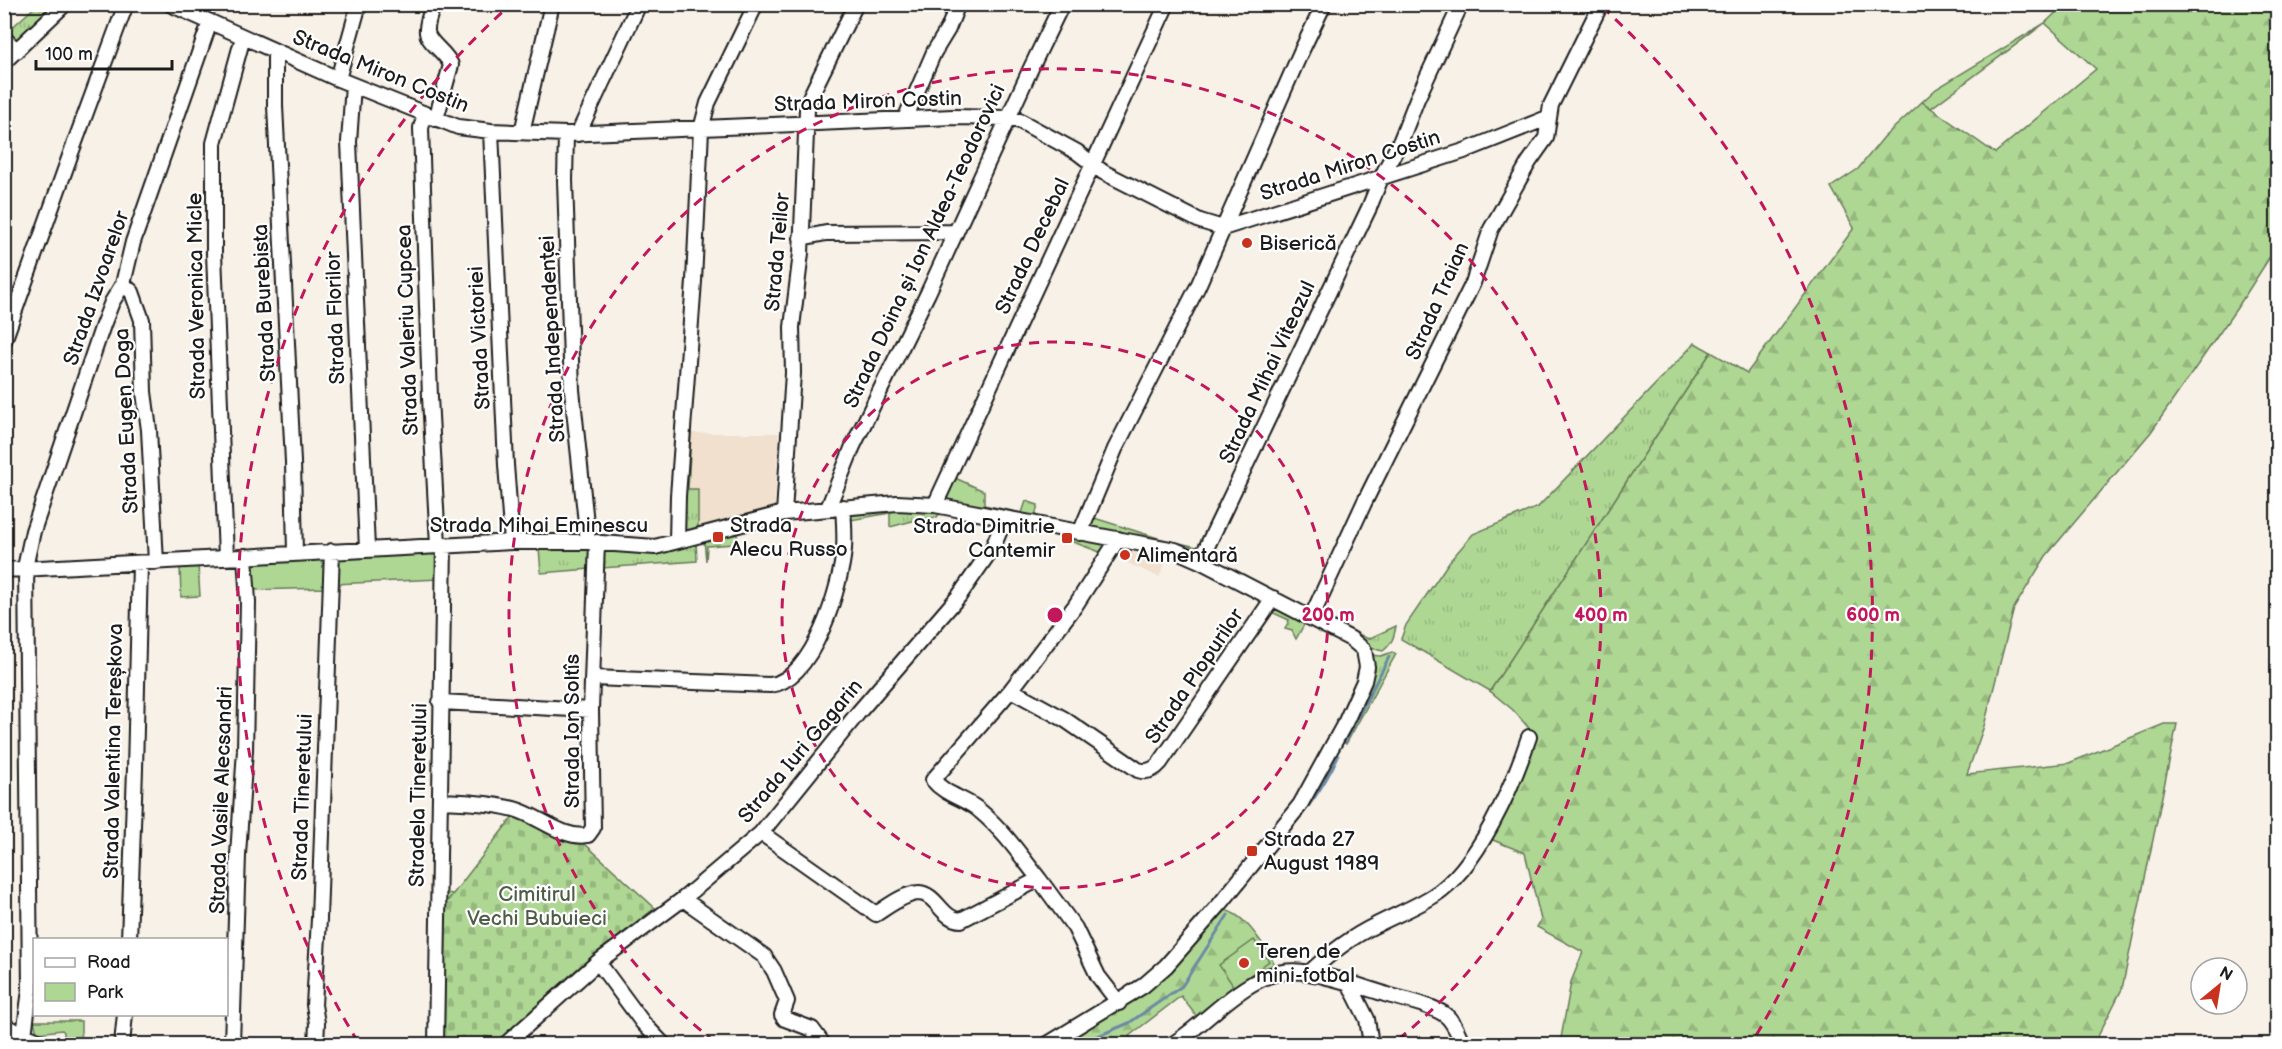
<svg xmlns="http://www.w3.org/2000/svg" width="2282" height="1049" font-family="'Balsamiq Sans',sans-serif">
	<defs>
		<pattern id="grass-tufts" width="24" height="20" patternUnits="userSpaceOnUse" patternTransform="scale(1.5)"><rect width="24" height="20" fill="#afd794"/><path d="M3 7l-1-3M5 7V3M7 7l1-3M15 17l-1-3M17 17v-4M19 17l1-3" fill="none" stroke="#96b87f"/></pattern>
		<pattern id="forest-firs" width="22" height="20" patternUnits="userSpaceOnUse" patternTransform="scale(1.5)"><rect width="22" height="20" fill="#afd794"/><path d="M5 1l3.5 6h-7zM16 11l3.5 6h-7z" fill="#96b87f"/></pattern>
		<pattern id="cemetery-stones" width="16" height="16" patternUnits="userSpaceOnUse" patternTransform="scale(1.5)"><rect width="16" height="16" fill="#afd794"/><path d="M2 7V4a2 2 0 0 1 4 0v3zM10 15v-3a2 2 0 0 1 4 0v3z" fill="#96b87f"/></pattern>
	</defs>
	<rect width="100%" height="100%" fill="#f8f1e8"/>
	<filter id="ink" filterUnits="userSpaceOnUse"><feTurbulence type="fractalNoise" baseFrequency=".0167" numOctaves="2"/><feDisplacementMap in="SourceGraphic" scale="12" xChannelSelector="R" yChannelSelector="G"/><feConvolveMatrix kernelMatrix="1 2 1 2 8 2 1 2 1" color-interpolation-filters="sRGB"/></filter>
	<g filter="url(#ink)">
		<path fill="#f0e0cd" d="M691,433H779L774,511L698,530V489H688Z
			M1133,547L1167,560L1159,577L1119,559L1124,549Z"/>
		<path fill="url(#grass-tufts)" stroke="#667a58" stroke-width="1.5" d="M37,5H57L17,43L8,31Z
			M2045,23L1931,108L1922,102L1936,89Z
			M1695,343L1711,352L1490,691L1401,639L1406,625L1449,562L1473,534L1538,507Z
			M685,433H691L688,489H698V530L682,533Z
			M953,477L984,491V505L1022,513L1026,501L1038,505L1035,517L946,501L944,497Z
			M891,511H920L940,513L937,517L916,520L890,527V513L851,520L850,514Z
			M1091,517L1158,538L1197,547L1205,543L1196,552L1089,528Z
			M736,529L738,541H734V544L707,546L706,561L704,539Z
			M1054,535L1105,543L1106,548L1101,560L1097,558L1100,552Z
			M696,541L697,561L602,568V547Z
			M539,548H591L590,569L541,573Z
			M1272,606L1305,623L1296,639L1292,631L1285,629L1289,620L1269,611Z
			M1320,613L1368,639L1396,626C1394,637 1392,644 1383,651C1360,647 1338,629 1319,617Z
			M1392,652L1396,654L1346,744L1340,739L1370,655L1381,656Z
			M447,893L453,894L446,904L444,1044H439L440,911Z
			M655,908L658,911L500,1044H494L577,969Z"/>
		<path fill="url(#forest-firs)" stroke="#667a58" stroke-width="1.5" d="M2064,5H2277V246L2239,305L2151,432L2046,556L2014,608L1984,726L1967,774L2069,763L2164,724H2177L2122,989L2094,1044H1560L1571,982L1583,952L1537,927L1541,920L1525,853L1488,838L1534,734L1513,710L1490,691L1711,352L1747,373L1854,228L1831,187L1858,169L1884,137L1922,102L1995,153L2096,69L2045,23Z
			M1224,910C1245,914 1259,940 1272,957L1273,964L1271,968L1200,1021L1181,996L1129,1036L1136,1044H1056L1142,993Z"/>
		<path fill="url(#cemetery-stones)" stroke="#667a58" stroke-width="1.5" d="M515,814L586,845L655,908L577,969L494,1044H444L446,903Z"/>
		<path fill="#afd794" stroke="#667a58" stroke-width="1.5" d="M437,554L439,579L334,584L335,558Z
			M326,559L327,588L251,590L250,563Z
			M198,565L200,596L181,597L180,566Z
			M1254,940L1269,961L1234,987L1219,965Z
			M34,1021H81V1044H64V1032L62,1030L37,1033Z"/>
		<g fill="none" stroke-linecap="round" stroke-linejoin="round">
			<path stroke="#6c8aa4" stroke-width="3" d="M1345,742L1389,657
				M1278,843C1303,815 1323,789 1338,756
				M1079,1044L1129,1023L1182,986L1228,915"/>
			<defs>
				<path id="minor" d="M170,4L338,79L458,127L491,131L566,134L953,117L1007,118L1020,121L1077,152L1103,172L1200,221L1223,228L1464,151L1547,118
					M434,4C431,12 427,21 427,29C425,42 446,51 451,65L436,119
					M4,38L17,51
					M275,52V106L293,462L295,553
					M4,62L65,4
					M338,79L359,4
					M353,85L349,142L367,549
					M425,114L421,128L430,397L438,545
					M905,119L934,52L948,29L958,4
					M491,131L506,465L512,542
					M522,132L552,4
					M566,134L565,180L572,390L588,542
					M578,134L639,4
					M801,238L826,233L954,232
					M123,284L132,292L142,320L144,392L149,430L156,562
					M4,341L71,153L126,4
					M935,505L1167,4
					M828,508L853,446L928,293L1031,68L1062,4
					M784,513L793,373L792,327L801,253L807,109L811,95L856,4
					M1080,533L1115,449L1198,286L1300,54L1324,4
					M677,541L678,496L694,281L701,129L708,103L756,4
					M226,557L214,253V143L243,37
					M1200,561L1369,208L1381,178L1401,140L1417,99L1461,4
					M4,570L512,542H588L655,547L784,513L897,503L935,505L1175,550L1200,561L1351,639L1364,650L1367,667L1364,681L1346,721L1300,805L1221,903L1166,966L1143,986L1048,1044
					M1311,618L1364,503L1473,283L1491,229L1529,162L1546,138L1551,105L1601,4
					M593,678L770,685C814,680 841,585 844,549C845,535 844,521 843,507
					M1011,690L1064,719L1138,770C1147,773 1154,770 1160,763L1273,598
					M440,702L591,710
					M440,801C465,802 490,803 514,809C538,815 563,840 588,835L593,828L591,710L597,542
					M761,833L876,914C887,907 905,893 919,893C937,894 942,920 961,920L1039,879L1075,928L1098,976L1119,1003
					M1039,879C1021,856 1003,830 980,811C966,798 946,796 933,780L1011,690L1075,606L1118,539
					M683,899L764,956L774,971L787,1001L782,1015L785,1019L812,1029L823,1044
					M129,940L135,769L140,563
					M598,962L643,1023L663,1044
					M1309,973C1329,954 1351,937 1376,925C1395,915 1416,907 1433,896C1478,868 1513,785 1529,737
					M1349,983L1367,1019L1371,1044
					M4,1026L45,1044
					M24,1035L30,990L26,563L33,531L103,325L112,302L123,284L133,242L210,22
					M122,1044L125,1014
					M232,1044L238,855L245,750L248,602L245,556
					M316,1044L317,1023L314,1005L319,919L332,551
					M436,1044L444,545
					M506,1044L598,962L683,899L761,833L858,713L959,596L993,547L1005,518
					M1173,1044C1206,1023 1231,991 1268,976C1282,971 1295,970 1309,973C1335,977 1362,987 1388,995C1405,1000 1428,1004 1444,1014C1454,1021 1458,1034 1463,1044"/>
			</defs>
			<use href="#minor" stroke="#1c1c1c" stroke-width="18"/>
			<use href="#minor" stroke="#fff" stroke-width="14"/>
		</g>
	</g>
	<g fill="none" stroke="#c2185b" stroke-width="3" stroke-dasharray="10 8">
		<circle cx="1055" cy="615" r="273"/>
		<path d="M715 1042A546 546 0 1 1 1395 1042"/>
		<path d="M358 1042A818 818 0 0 1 508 7M1602 7A818 818 0 0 1 1752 1042"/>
	</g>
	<g fill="#c8321e" stroke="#fff" stroke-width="2">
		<circle cx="1247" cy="243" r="6"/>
		<rect x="712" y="531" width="12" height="12" rx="3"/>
		<rect x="1061" y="532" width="12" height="12" rx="3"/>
		<circle cx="1125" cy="555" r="6"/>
		<rect x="1246" y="845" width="12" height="12" rx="3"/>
		<circle cx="1244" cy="963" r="6"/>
	</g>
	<g text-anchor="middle" stroke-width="4.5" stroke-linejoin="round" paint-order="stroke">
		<g font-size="21" fill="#1c1c1c" stroke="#fff">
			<text transform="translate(381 71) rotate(22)" y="7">Strada Miron Costin</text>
			<text transform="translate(868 101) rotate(-2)" y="7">Strada Miron Costin</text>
			<text transform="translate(1350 165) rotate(-18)" y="7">Strada Miron Costin</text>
			<text transform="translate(924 246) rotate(-65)" y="7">Strada Doina și Ion Aldea-Teodorovici</text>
			<text transform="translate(1032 246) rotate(-65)" y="7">Strada Decebal</text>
			<text transform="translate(777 252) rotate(-85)" y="7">Strada Teilor</text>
			<text transform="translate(96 288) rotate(-71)" y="7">Strada Izvoarelor</text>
			<text transform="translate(196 296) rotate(-91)" y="7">Strada Veronica Micle</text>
			<text transform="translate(1437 301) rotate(-66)" y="7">Strada Traian</text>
			<text transform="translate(264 303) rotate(-93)" y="7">Strada Burebista</text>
			<text transform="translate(335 318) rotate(-92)" y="7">Strada Florilor</text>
			<text transform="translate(407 330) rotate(-92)" y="7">Strada Valeriu Cupcea</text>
			<text transform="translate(479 338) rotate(-93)" y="7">Strada Victoriei</text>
			<text transform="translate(552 339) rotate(-93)" y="7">Strada Independenței</text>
			<text transform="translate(1267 372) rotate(-65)" y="7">Strada Mihai Viteazul</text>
			<text transform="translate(126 421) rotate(-93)" y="7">Strada Eugen Doga</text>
			<text x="539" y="532">Strada Mihai Eminescu</text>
			<text transform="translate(1194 676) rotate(-56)" y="7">Strada Plopurilor</text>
			<text transform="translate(572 731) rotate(-90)" y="7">Strada Ion Soltîs</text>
			<text transform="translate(113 751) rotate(-89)" y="7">Strada Valentina Tereșkova</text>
			<text transform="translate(800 751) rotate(-50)" y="7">Strada Iuri Gagarin</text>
			<text transform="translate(418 795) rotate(-89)" y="7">Stradela Tineretului</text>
			<text transform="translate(302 797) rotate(-88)" y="7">Strada Tineretului</text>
			<text transform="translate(221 800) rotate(-88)" y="7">Strada Vasile Alecsandri</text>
		</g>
		<g font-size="21" fill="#1c1c1c" stroke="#fff" text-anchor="start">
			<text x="1259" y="250">Biserică</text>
			<text x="730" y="532">Strada<tspan x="730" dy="24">Alecu Russo</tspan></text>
			<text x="1055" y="533" text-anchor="end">Strada Dimitrie<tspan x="1055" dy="24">Cantemir</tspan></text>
			<text x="1137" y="562">Alimentară</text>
			<text x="1264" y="846">Strada 27<tspan x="1264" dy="24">August 1989</tspan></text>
			<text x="1256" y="958">Teren de<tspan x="1256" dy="24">mini-fotbal</tspan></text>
		</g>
		<g font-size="21" fill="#4f5d46" stroke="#fff">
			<text x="537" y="901">Cimitirul<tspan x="537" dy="24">Vechi Bubuieci</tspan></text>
		</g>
	</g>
	<circle cx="1055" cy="615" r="9" fill="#c2185b" stroke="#fff" stroke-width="3"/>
	<g font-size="18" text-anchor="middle" font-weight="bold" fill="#c2185b" stroke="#fff" stroke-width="4.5" stroke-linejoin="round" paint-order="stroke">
		<text x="1328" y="621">200 m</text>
		<text x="1601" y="621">400 m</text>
		<text x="1873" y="621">600 m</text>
	</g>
	<rect width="2282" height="1049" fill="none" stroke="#fff" stroke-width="24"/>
	<rect x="12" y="12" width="2258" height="1025" fill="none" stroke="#1c1c1c" stroke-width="2" filter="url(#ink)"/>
	<rect x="33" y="938" width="195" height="78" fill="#ffffff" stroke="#a4a4a4" stroke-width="1.5"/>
	<rect x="45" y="958" width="30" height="9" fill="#ffffff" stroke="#a4a4a4" stroke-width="1.5"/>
	<text x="87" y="968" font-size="18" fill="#1c1c1c">Road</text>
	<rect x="45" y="983" width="30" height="18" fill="#afd794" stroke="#a4a4a4" stroke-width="1.5"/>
	<text x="87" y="998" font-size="18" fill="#1c1c1c">Park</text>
	<g transform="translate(2219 986) rotate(30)"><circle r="28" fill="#ffffff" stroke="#a4a4a4" stroke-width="1.5"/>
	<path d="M0-4.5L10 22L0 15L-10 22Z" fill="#c8321e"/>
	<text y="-9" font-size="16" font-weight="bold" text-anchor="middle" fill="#1c1c1c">N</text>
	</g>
	<path d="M36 60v9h136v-9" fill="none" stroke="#1c1c1c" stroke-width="3"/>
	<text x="45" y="60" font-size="18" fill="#1c1c1c" stroke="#ffffff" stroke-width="4.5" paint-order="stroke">100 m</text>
</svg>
